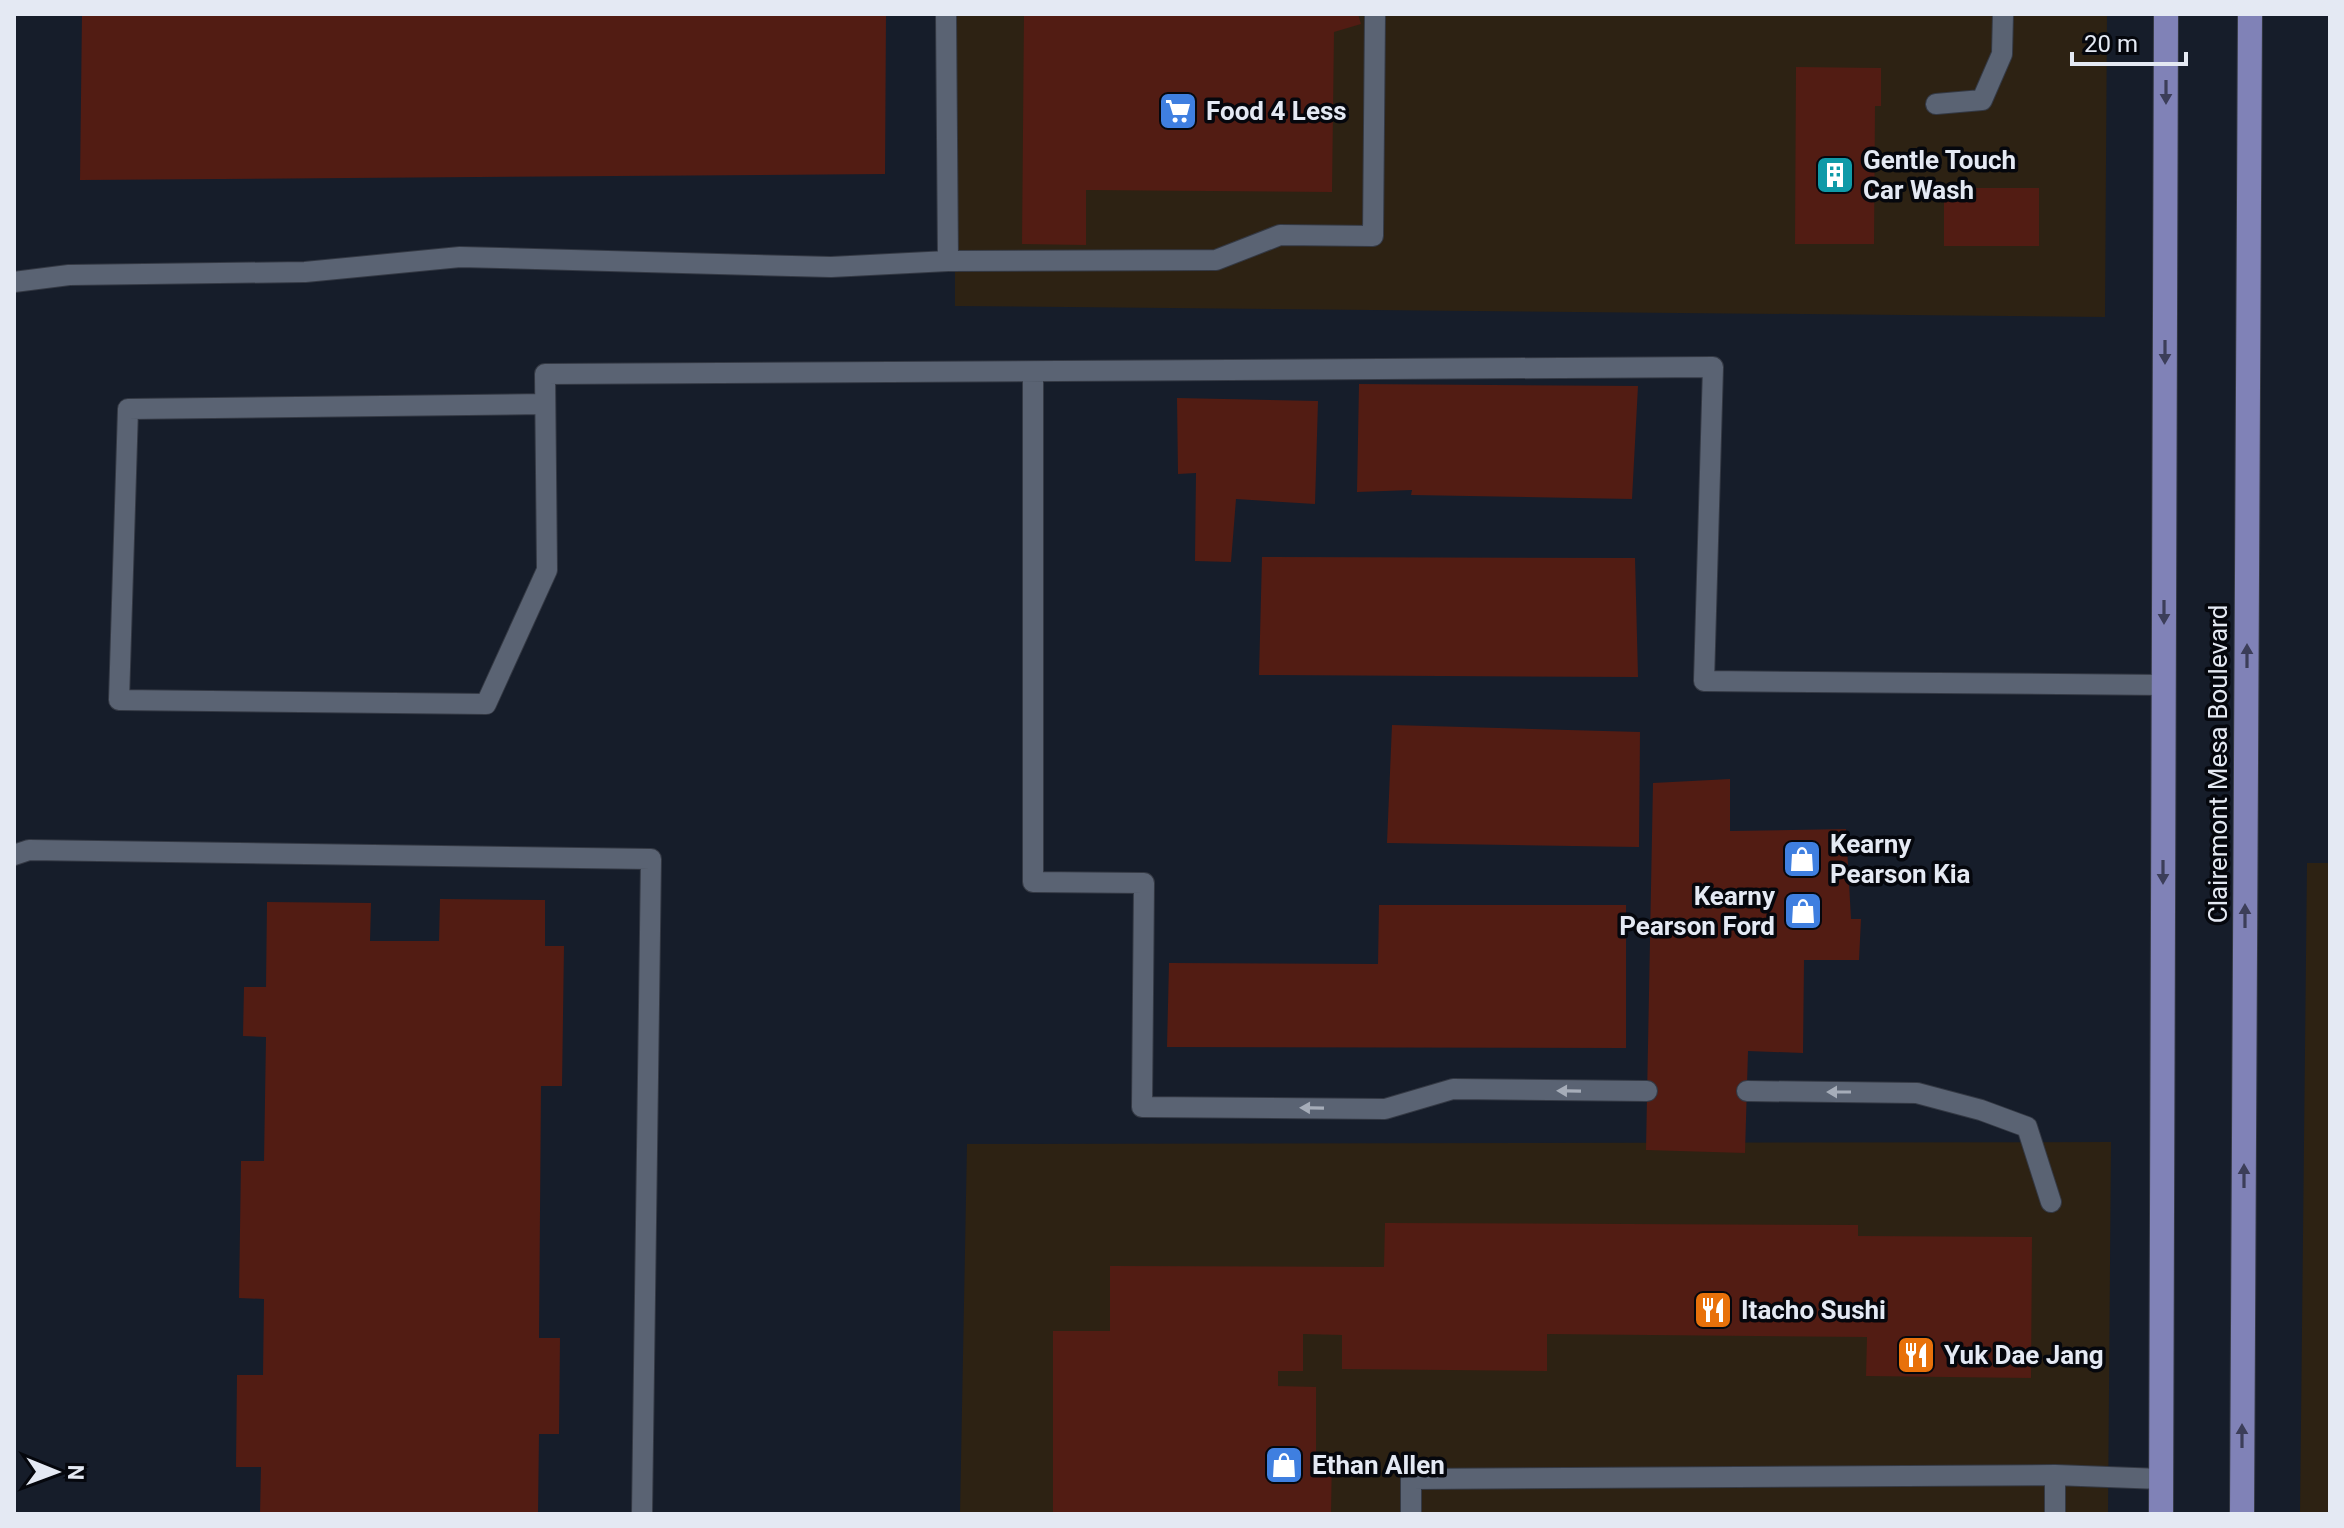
<svg xmlns="http://www.w3.org/2000/svg" width="2344" height="1528" font-family="Roboto,sans-serif">
	<rect width="100%" height="100%" fill="#161d2a"/>
	<path fill="#2d2213" d="M955,14H2107L2105,317L955,306Z
		M2307,863H2330V1514H2300Z
		M2111,1142L2108,1514H960L967,1144Z"/>
	<path fill="#521c13" d="M82,14H886L885,174L80,180Z
		M1024,14H1358L1361,24L1334,32L1332,192L1086,190V245L1022,244Z
		M1796,67L1881,68V106H1875L1874,244H1795Z
		M1944,188H2039V246H1944Z
		M1359,384L1638,386L1632,499L1411,495L1412,490L1357,492Z
		M1177,398L1318,401L1315,504L1236,499L1231,562L1195,561L1196,473L1178,474Z
		M1262,557L1635,558L1638,677L1259,675Z
		M1392,725L1640,732L1639,847L1387,843Z
		M1730,779V831L1846,829L1851,919H1861L1859,960H1804L1803,1053L1748,1051L1745,1153L1646,1150L1653,783Z
		M440,899L545,900V946H564L562,1086H541L539,1338H560L559,1434H539L538,1514H260L261,1467H236L237,1375H263L264,1299L239,1298L241,1161H264L266,1037L243,1036L244,987H266L267,902L371,903L370,941H439Z
		M1379,905H1626V1048L1167,1047L1169,963L1378,964Z
		M1385,1223L1858,1225V1236L2032,1237L2031,1378L1866,1376L1867,1337L1547,1334V1371L1342,1369V1335L1303,1334V1371H1278V1386L1316,1387V1454H1332L1331,1514H1053V1331H1110V1266L1384,1267Z"/>
	<g fill="none" stroke-linecap="round" stroke-linejoin="round">
		<defs>
			<path id="service" d="M946,14L948,261
				M1936,104L1982,100L2002,54L2003,14
				M14,282L69,275L305,272L460,257L831,267L948,261L1216,260L1280,235L1373,236L1375,14
				M1033,373V882L1144,883L1142,1107L1385,1109L1453,1089L1647,1091
				M545,404L128,409L119,700L486,704L547,570L545,374L1713,367L1704,681L2164,685
				M14,855L29,850L651,859L642,1514
				M1747,1091L1917,1093L1981,1110L2027,1127L2051,1202
				M2055,1475V1514
				M1411,1514V1479L2055,1475L2161,1479"/>
			<path id="primary" d="M2161,1514L2166,14
				M2242,1514L2250,14"/>
		</defs>
		<use href="#service" stroke="#343944" stroke-width="22"/>
		<use href="#primary" stroke="#343944" stroke-width="26"/>
		<use href="#service" stroke="#5a6373" stroke-width="20"/>
		<use href="#primary" stroke="#8082b7" stroke-width="24"/>
	</g>
	<defs><path id="oneway-solid" d="M-6-.8H1V-3.2L6.5 0L1 3.2V.8H-6Z" transform="scale(2)"/></defs>
	<g fill="#3c3e59">
		<use href="#oneway-solid" transform="translate(2166 92) rotate(90)"/>
		<use href="#oneway-solid" transform="translate(2165 352) rotate(90)"/>
		<use href="#oneway-solid" transform="translate(2164 612) rotate(90)"/>
		<use href="#oneway-solid" transform="translate(2247 656) rotate(-90)"/>
		<use href="#oneway-solid" transform="translate(2163 872) rotate(90)"/>
		<use href="#oneway-solid" transform="translate(2245 916) rotate(-90)"/>
		<use href="#oneway-solid" transform="translate(2244 1176) rotate(-90)"/>
		<use href="#oneway-solid" transform="translate(2242 1436) rotate(-90)"/>
	</g>
	<g fill="#a6adb9">
		<use href="#oneway-solid" transform="translate(1569 1091) rotate(-179)"/>
		<use href="#oneway-solid" transform="translate(1839 1092) rotate(-180)"/>
		<use href="#oneway-solid" transform="translate(1312 1108) rotate(-179)"/>
	</g>
	<defs>
		<symbol id="supermarket-square" viewBox="-11 -11 22 22"><rect x="-9" y="-9" width="18" height="18" rx="4" fill="#3f7fe0" stroke="#05070d"/><path d="M-6-5.5h2.5l.6 2H6L4.5 2H-2.5L-4.4-4H-6ZM-1.5 3.2a1.3 1.3 0 1 0 .1 0ZM3 3.2a1.3 1.3 0 1 0 .1 0Z" fill="#fff"/></symbol>
		<symbol id="building-square" viewBox="-11 -11 22 22"><rect x="-9" y="-9" width="18" height="18" rx="4" fill="#0f9aa8" stroke="#05070d"/><path d="M-4-6H4V6H1V3H-1V6H-4ZM-2.5-4.3h1.7v1.8h-1.7ZM.8-4.3h1.7v1.8H.8ZM-2.5-1h1.7V.8h-1.7ZM.8-1h1.7V.8H.8Z" fill="#fff"/></symbol>
		<symbol id="shop-square" viewBox="-11 -11 22 22"><rect x="-9" y="-9" width="18" height="18" rx="4" fill="#3f7fe0" stroke="#05070d"/><path d="M-5-2.5h2.3a2.7 3.5 0 0 1 5.4 0H5L5.5 6h-11ZM-1.5-2.5h3a1.5 2.3 0 0 0-3 0Z" fill="#fff"/></symbol>
		<symbol id="restaurant-square" viewBox="-11 -11 22 22"><rect x="-9" y="-9" width="18" height="18" rx="4" fill="#e8710a" stroke="#05070d"/><path d="M-5-6h1v4h1v-4h1v4h1v-4h1v5L-1.5 .5V6h-2V.5L-5-1ZM5-6V6H3V1.5H1.5Q1.5-4 5-6Z" fill="#fff"/></symbol>
	</defs>
	<g fill-rule="evenodd">
		<use href="#supermarket-square" x="1156" y="89" width="44" height="44"/>
		<use href="#building-square" x="1813" y="153" width="44" height="44"/>
		<use href="#shop-square" x="1780" y="837" width="44" height="44"/>
		<use href="#shop-square" x="1781" y="889" width="44" height="44"/>
		<use href="#restaurant-square" x="1691" y="1288" width="44" height="44"/>
		<use href="#restaurant-square" x="1894" y="1333" width="44" height="44"/>
		<use href="#shop-square" x="1262" y="1443" width="44" height="44"/>
	</g>
	<g text-anchor="middle" stroke-width="7" stroke-linejoin="round" paint-order="stroke">
		<g font-size="26" font-weight="bold" fill="#e4e9f3" stroke="#05070d" text-anchor="start">
			<text x="1206" y="120">Food 4 Less</text>
			<text x="1863" y="169">Gentle Touch<tspan x="1863" dy="30">Car Wash</tspan></text>
			<text x="1830" y="853">Kearny<tspan x="1830" dy="30">Pearson Kia</tspan></text>
			<text x="1775" y="905" text-anchor="end">Kearny<tspan x="1775" dy="30">Pearson Ford</tspan></text>
			<text x="1741" y="1319">Itacho Sushi</text>
			<text x="1944" y="1364">Yuk Dae Jang</text>
			<text x="1312" y="1474">Ethan Allen</text>
		</g>
		<g font-size="26" fill="#e4e9f3" stroke="#05070d">
			<text transform="translate(2218 764) rotate(-90)" y="9">Clairemont Mesa Boulevard</text>
		</g>
	</g>
	<rect width="2344" height="1528" fill="none" stroke="#e4e9f3" stroke-width="32"/>
	<g transform="translate(56 1472) rotate(91)" stroke="#05070d" stroke-width="6" paint-order="stroke">
	<path d="M0-6L14 30L0 20L-14 30Z" fill="#e4e9f3"/>
	<text y="-12" font-size="22" font-weight="bold" text-anchor="middle" fill="#e4e9f3">N</text>
	</g>
	<path d="M2072 52v12h114v-12" fill="none" stroke="#e4e9f3" stroke-width="4"/>
	<text x="2084" y="52" font-size="24" fill="#e4e9f3" stroke="#05070d" stroke-width="6" paint-order="stroke">20 m</text>
</svg>
